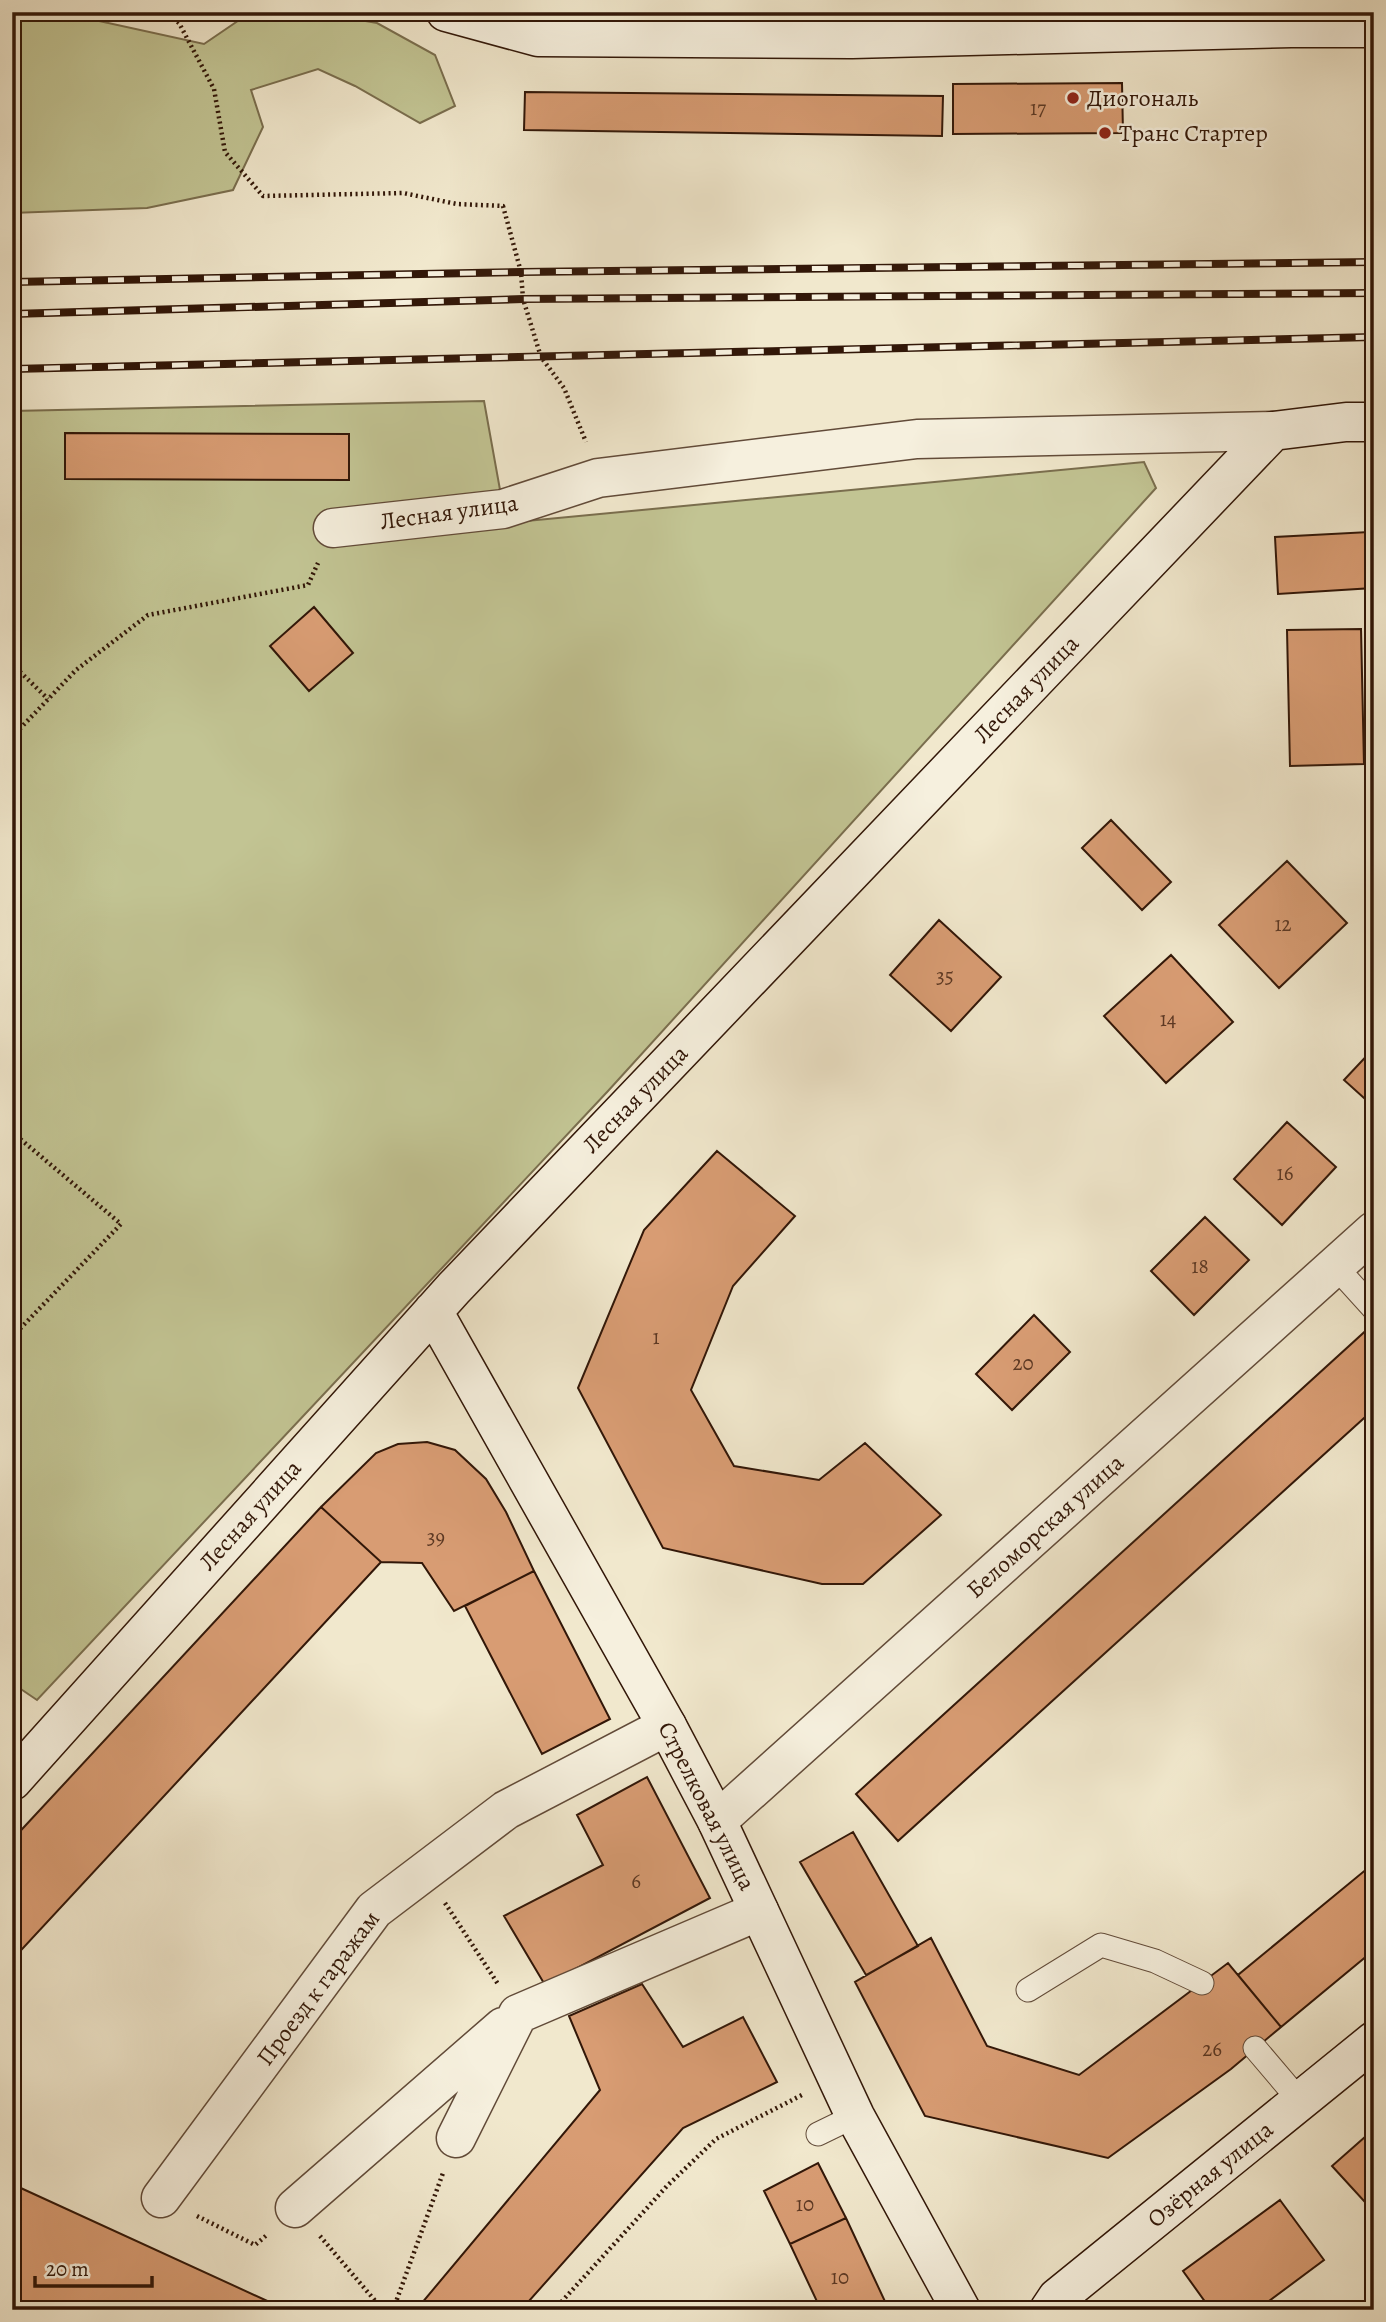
<svg xmlns="http://www.w3.org/2000/svg" width="1386" height="2322" font-family="Alegreya,serif">
	<rect width="100%" height="100%" fill="#f1e8cd"/>
	<filter id="stains"><feTurbulence type="fractalNoise" baseFrequency=".00286" numOctaves="4"/><feColorMatrix values="0 0 0 0 .2 0 0 0 0 .09 0 0 0 0 .02 0 0 0 .5 -.17"/></filter>
	<radialGradient id="worn" r=".72"><stop offset=".6" stop-color="#630" stop-opacity="0"/><stop offset="1" stop-color="#630" stop-opacity=".3"/></radialGradient>
	<path fill="#c2c493" stroke="#7a6e4e" stroke-width="2" d="M58,12L204,44L251,12H314L377,23L435,55L455,106L420,123L355,86L318,69L251,90L263,127L233,190L147,208L12,213V23Z
		M484,401L506,523L1144,462L1156,488L608,1091L37,1700L12,1683V411Z"/>
	<path fill="#d89c73" stroke="#321708" stroke-width="2" d="M1122,83L1123,133L953,134V84Z
		M525,92L943,96L942,136L524,130Z
		M65,433L349,434V480L65,479Z
		M1369,532L1373,588L1278,594L1275,537Z
		M314,607L353,653L309,691L270,646Z
		M1361,629L1364,764L1290,766L1287,630Z
		M1111,820L1171,882L1142,910L1082,848Z
		M1287,861L1347,923L1279,988L1219,925Z
		M939,920L1001,977L951,1031L890,975Z
		M1171,955L1233,1022L1166,1083L1104,1016Z
		M1374,1048V1107L1344,1080Z
		M1287,1122L1336,1167L1282,1225L1234,1179Z
		M717,1151L795,1216L733,1286L691,1390L734,1466L819,1480L865,1443L941,1515L863,1584H822L663,1548L578,1388L644,1230Z
		M1205,1217L1249,1260L1194,1315L1151,1271Z
		M1034,1315L1070,1352L1012,1410L976,1374Z
		M1371,1326L1374,1329V1409L898,1841L856,1794Z
		M427,1442L455,1450L486,1479L506,1512L534,1571L454,1611L422,1563L381,1562L321,1507L376,1453L398,1444Z
		M321,1507L381,1562L12,1960V1840Z
		M534,1571L610,1719L542,1754L465,1606Z
		M647,1777L710,1898L545,1985L504,1916L603,1865L577,1815Z
		M853,1832L918,1946L866,1975L800,1862Z
		M1374,1863V1950L1281,2027L1238,1975Z
		M931,1938L987,2046L1079,2075L1228,1963L1281,2027L1231,2069L1108,2158L925,2116L855,1982Z
		M642,1984L683,2047L743,2017L777,2082L683,2128L521,2310H416L600,2090L569,2016Z
		M1374,2129V2212L1332,2166Z
		M818,2163L846,2218L790,2244L764,2191Z
		M12,2184L287,2310H24L12,2304Z
		M1280,2200L1324,2260L1257,2310H1211L1183,2271Z
		M846,2218L889,2310H821L790,2244Z"/>
	<g fill="none" stroke-linecap="round" stroke-linejoin="round">
		<defs>
			<path id="lane" d="M1335,1266L1374,1309
				M1028,1990L1101,1945L1155,1961L1202,1983
				M1255,2048L1300,2101
				M818,2134L855,2116"/>
			<path id="street" d="M333,528L503,509L598,478L917,439L1273,431
				M717,1821L1374,1231
				M456,2138L518,2014L759,1911
				M161,2198L374,1910L506,1810L667,1726
				M295,2208L503,2027"/>
			<path id="secondary" d="M446,12L538,37L852,39L1291,28H1374
				M433,1311L667,1726L717,1821L855,2116L961,2310
				M12,1781L454,1288L1273,431L1346,422H1374
				M1049,2310L1057,2298L1374,2041"/>
		</defs>
		<use href="#lane" stroke="#624b39" stroke-width="25"/>
		<use href="#street" stroke="#624b39" stroke-width="41"/>
		<use href="#secondary" stroke="#321708" stroke-width="41"/>
		<path stroke="#321708" stroke-width="4.5" stroke-dasharray="2 3.5" stroke-linecap="butt" d="M164,12L179,23L214,89L225,152L263,196L403,193L457,204L503,206L521,272L523,299L541,357L564,388L586,442
			M12,664L48,699
			M12,737L76,670L148,615L308,585L318,563
			M12,1132L121,1224L12,1337
			M445,1903L498,1984
			M197,2216L255,2245L268,2234
			M320,2236L383,2310
			M393,2310L443,2173
			M554,2310L667,2186L716,2139L802,2095"/>
		<use href="#lane" stroke="#f6f0de" stroke-width="23"/>
		<use href="#street" stroke="#f6f0de" stroke-width="38"/>
		<use href="#secondary" stroke="#f6f0de" stroke-width="38"/>
		<defs>
			<path id="rail" d="M12,282L521,272L1374,262
				M12,314L523,299L1374,293
				M12,369L1374,337"/>
		</defs>
		<use href="#rail" stroke="#321708" stroke-width="8"/>
		<use href="#rail" stroke="#f6f0de" stroke-width="5" stroke-dasharray="16" stroke-linecap="butt"/>
	</g>
	<g fill="#8f2418" stroke="#f6f0de" stroke-width="2.5">
		<circle cx="1073" cy="98" r="7"/>
		<circle cx="1105" cy="133" r="7"/>
	</g>
	<g text-anchor="middle" stroke-width="5" stroke-linejoin="round" paint-order="stroke">
		<g font-size="21" fill="#5c3823">
			<text x="1038" y="115">17</text>
			<text x="1283" y="931">12</text>
			<text x="945" y="983">35</text>
			<text x="1168" y="1026">14</text>
			<text x="1285" y="1180">16</text>
			<text x="1200" y="1273">18</text>
			<text x="656" y="1344">1</text>
			<text x="1023" y="1370">20</text>
			<text x="436" y="1544">39</text>
			<text x="636" y="1888">6</text>
			<text x="1212" y="2056">26</text>
			<text x="805" y="2211">10</text>
			<text x="840" y="2284">10</text>
		</g>
		<g font-size="24" fill="#321708" stroke="#f6f0de" text-anchor="start">
			<text x="1087" y="106">Диогональ</text>
			<text x="1119" y="141">Транс Стартер</text>
		</g>
		<g font-size="24" fill="#321708" stroke="#f6f0de">
			<text transform="translate(449 512) rotate(-8)" y="8">Лесная улица</text>
			<text transform="translate(1026 689) rotate(-46)" y="8">Лесная улица</text>
			<text transform="translate(635 1099) rotate(-46)" y="8">Лесная улица</text>
			<text transform="translate(250 1515) rotate(-48)" y="8">Лесная улица</text>
			<text transform="translate(1045 1526) rotate(-42)" y="8">Беломорская улица</text>
			<text transform="translate(707 1806) rotate(63)" y="8">Стрелковая улица</text>
			<text transform="translate(318 1988) rotate(-53)" y="8">Проезд к гаражам</text>
			<text transform="translate(1210 2174) rotate(-39)" y="8">Озёрная улица</text>
		</g>
	</g>
	<rect width="1386" height="2322" fill="none" stroke="#f1e8cd" stroke-width="42"/>
	<rect x="14" y="14" width="1358" height="2294" fill="none" stroke="#321708" stroke-width="3.5"/>
	<rect x="21" y="21" width="1344" height="2280" fill="none" stroke="#321708" stroke-width="2"/>
	<path d="M35 2276v10h117v-10" fill="none" stroke="#321708" stroke-width="3.5"/>
	<text x="46" y="2276" font-size="21" fill="#321708" stroke="#f6f0de" stroke-width="5" paint-order="stroke">20 m</text>
	<rect width="100%" height="100%" filter="url(#stains)"/>
	<rect width="100%" height="100%" fill="url(#worn)"/>
</svg>
